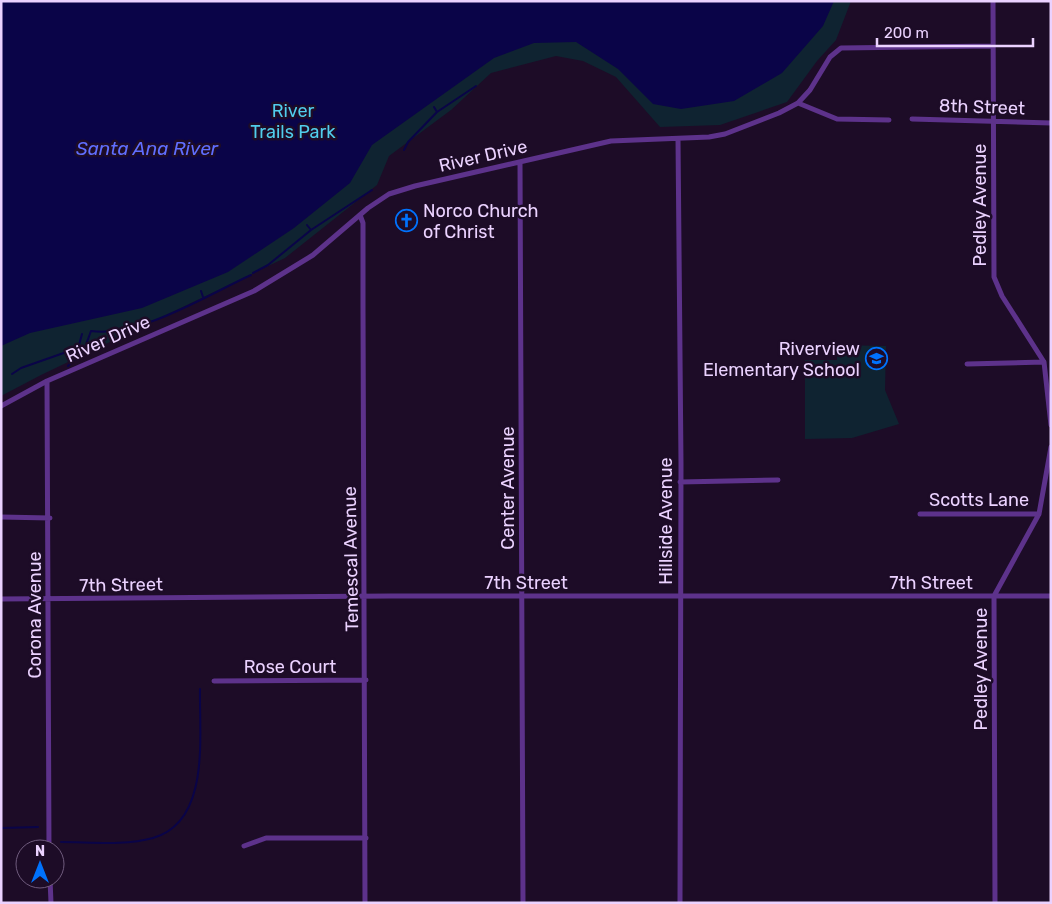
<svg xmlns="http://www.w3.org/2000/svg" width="1052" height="904" font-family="Rubik,sans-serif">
	<rect width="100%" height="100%" fill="#1d0c27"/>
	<path fill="#0f2331" d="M261,1H851L836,40L817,61L787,102L720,125L660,127L616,77L583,61L556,56L491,73L451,110L389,156L377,185L285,258L41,375L1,396V333Z
		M837,345L886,346L885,390L899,424L852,438L805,439V360H837Z"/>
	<path fill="#0a0448" d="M1,1H834L823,26L782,73L734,101L681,109L653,104L618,69L576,42L534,43L494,58L372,145L350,183L294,228L228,272L142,308L30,333L1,346Z"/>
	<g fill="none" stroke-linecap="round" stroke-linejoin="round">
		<path stroke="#0a0448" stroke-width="2" d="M437,112L476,86
			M404,150L408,142L437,112L434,107
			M307,225L311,230L372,190
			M253,273L268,265L311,230
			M201,291L203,297
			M68,366L84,350L91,331C139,338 207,295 251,275
			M12,374L21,368L75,349L79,345L82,334
			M1,828L38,827
			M61,842C91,842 124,846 153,838C211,822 199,735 200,689"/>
		<path stroke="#5d328b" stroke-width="5" d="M993,1L994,277L1002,296L1044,362L1051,425
			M798,103L837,119L889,120
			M912,119L1051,123
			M678,139L681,464L680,903
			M520,163L523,903
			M360,215L363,223V307L365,903
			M967,364L1044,362
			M47,381L49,849
			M1,406L47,381L254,291L313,255L368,208L389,194L415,186L611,141L709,137L725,134L779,113L798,103L810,90L830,57L841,48L993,46
			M680,482L778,480
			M920,514H1039
			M1,517L50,518
			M1,599L391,596H1051
			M214,681L366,680
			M244,846L266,838H366
			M50,879L51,903
			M995,903L994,596L1039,514L1051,447"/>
	</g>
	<defs>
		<symbol id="church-ring" viewBox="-11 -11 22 22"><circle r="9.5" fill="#1d0c27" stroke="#0072fd" stroke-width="1.5"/><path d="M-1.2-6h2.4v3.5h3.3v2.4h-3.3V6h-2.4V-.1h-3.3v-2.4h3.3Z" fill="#0072fd"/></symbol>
		<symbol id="school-ring" viewBox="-11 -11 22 22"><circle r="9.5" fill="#1d0c27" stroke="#0072fd" stroke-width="1.5"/><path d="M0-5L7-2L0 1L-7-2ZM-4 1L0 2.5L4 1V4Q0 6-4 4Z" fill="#0072fd"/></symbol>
	</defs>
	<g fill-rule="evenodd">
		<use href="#church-ring" x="394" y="208" width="25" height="25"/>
		<use href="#school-ring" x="864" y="346" width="25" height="25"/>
	</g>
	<g text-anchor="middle" stroke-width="5" stroke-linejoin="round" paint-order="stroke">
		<g font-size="18" fill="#ebd2ff" stroke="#1d0c27">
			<text transform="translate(982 107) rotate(2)" y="6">8th Street</text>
			<text transform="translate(483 156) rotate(-13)" y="6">River Drive</text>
			<text transform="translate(980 205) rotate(-90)" y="6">Pedley Avenue</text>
			<text transform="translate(108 339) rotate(-24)" y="6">River Drive</text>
			<text transform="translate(508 488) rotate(-90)" y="6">Center Avenue</text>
			<text x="979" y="506">Scotts Lane</text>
			<text transform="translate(666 521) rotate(-90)" y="6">Hillside Avenue</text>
			<text transform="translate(351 559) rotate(-91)" y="6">Temescal Avenue</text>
			<text x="526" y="589">7th Street</text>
			<text x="931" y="589">7th Street</text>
			<text transform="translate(121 585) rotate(-1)" y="6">7th Street</text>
			<text transform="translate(35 615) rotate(-90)" y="6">Corona Avenue</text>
			<text x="290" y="673">Rose Court</text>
			<text transform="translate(981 669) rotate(-90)" y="6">Pedley Avenue</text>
		</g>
		<g font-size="18" fill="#51cdec" stroke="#1d0c27">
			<text x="293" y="117">River<tspan x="293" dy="21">Trails Park</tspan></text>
		</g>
		<g font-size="18" fill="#ebd2ff" stroke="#1d0c27" text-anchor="start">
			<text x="423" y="217">Norco Church<tspan x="423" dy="21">of Christ</tspan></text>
			<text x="860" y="355" text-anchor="end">Riverview<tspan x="860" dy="21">Elementary School</tspan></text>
		</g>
		<g font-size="19" font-style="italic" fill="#606eff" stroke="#1d0c27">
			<text x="147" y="155">Santa Ana River</text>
		</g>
	</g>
	<rect width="1052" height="904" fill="none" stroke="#ebd2ff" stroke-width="5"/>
	<g transform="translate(40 864)"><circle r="24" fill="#1d0c27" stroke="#6f5b7d"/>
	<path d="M0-4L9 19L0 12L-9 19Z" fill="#0072fd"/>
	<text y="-8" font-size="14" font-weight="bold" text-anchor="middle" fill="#ebd2ff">N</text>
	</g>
	<path d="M877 38v8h156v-8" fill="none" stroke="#ebd2ff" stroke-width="2.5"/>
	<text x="884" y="38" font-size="15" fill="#ebd2ff" stroke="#1d0c27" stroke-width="4" paint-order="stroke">200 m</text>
</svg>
